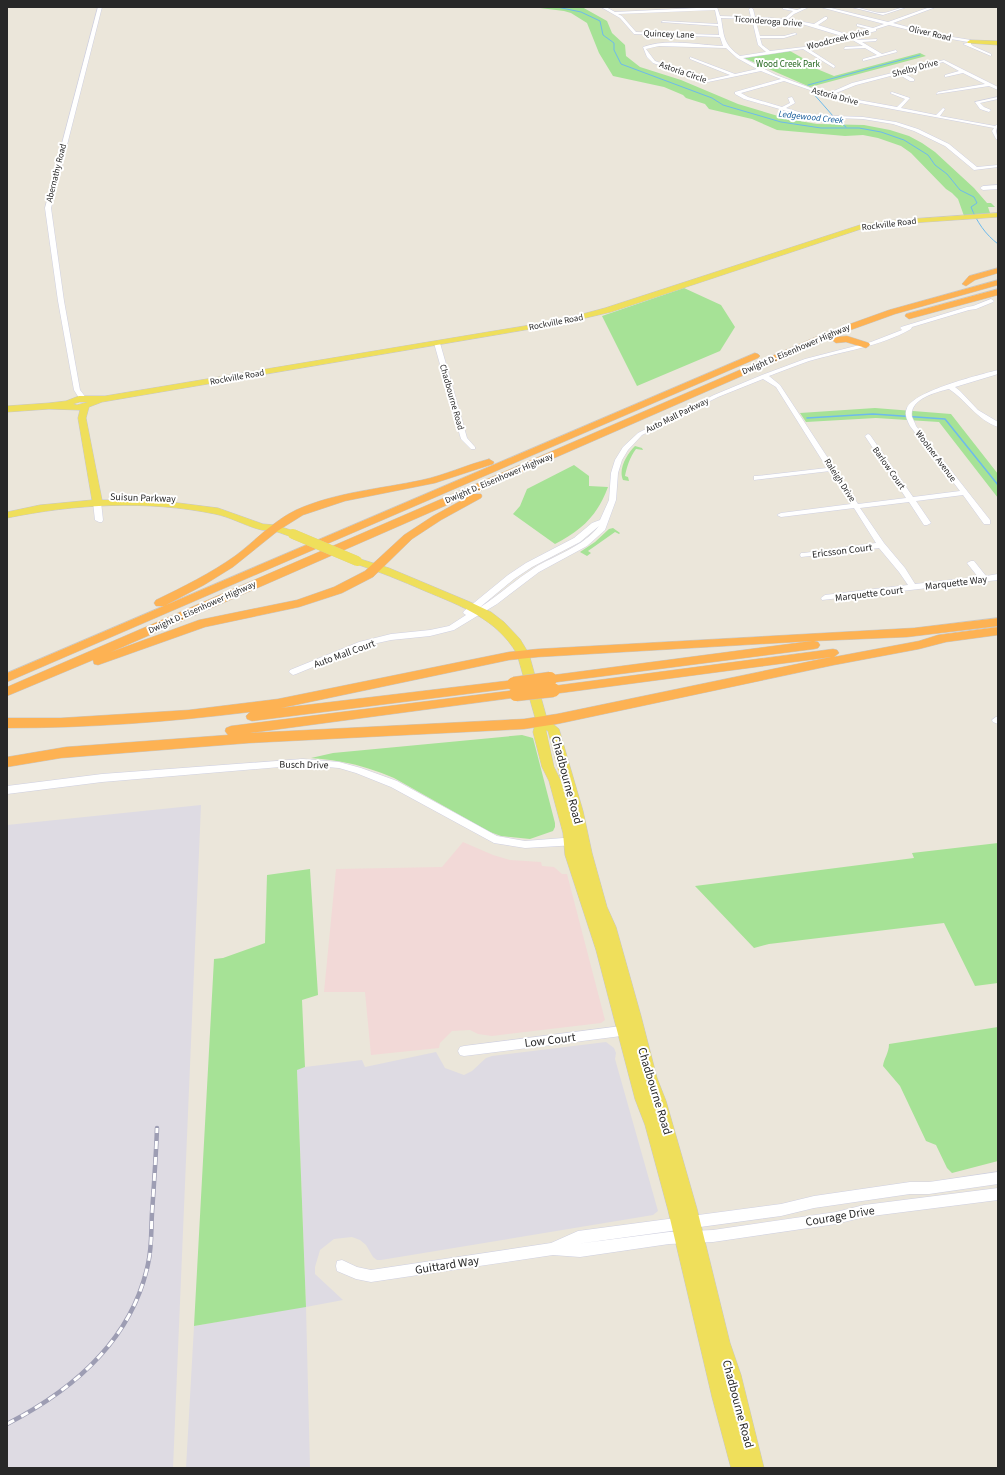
<svg xmlns="http://www.w3.org/2000/svg" width="1005" height="1475" font-family="'Source Sans 3',sans-serif">
	<rect width="100%" height="100%" fill="#ebe6da"/>
	<path fill="#dedbe3" d="M201,805L173,1468H7V825Z
		M606,1042L614,1048L616,1053L615,1059L658,1211L653,1215L381,1260H377L373,1257L366,1245L360,1240L352,1237L334,1239L320,1250L315,1267V1274L343,1300L306,1307L310,1468H186L194,1326L306,1306L297,1069L305,1067L362,1060L365,1067L436,1052L445,1068L464,1075L472,1071L486,1058L492,1056Z"/>
	<path fill="#f2d9d7" d="M463,842L493,855L510,860L541,862L542,866L554,867L562,874H567L605,1020L601,1023L492,1036L478,1034L470,1030L452,1031L440,1043L439,1048L371,1055L365,992H324L336,869L442,867Z"/>
	<path fill="#a6e296" d="M532,7H582L607,21L612,33L625,45L626,56L640,67L681,80L738,104L788,119L817,124L864,125L890,130L909,136L922,143L935,152L974,188L987,203H991L995,207H988L990,213L964,216L958,199L952,193L946,189L911,153L901,146L878,138L863,135L845,136L777,130L752,119L709,109L705,104L686,98L683,95L664,87L613,76L599,53L587,23L571,13L564,11Z
		M790,51L806,60L817,69L834,76L920,53L926,56L810,87L744,58Z
		M684,288L721,305L735,327L720,351L637,386L602,316Z
		M875,408L951,414L998,474V498L939,422L876,418L806,422L800,413Z
		M635,446L642,448L643,450L636,449C630,457 627,466 625,476L628,477L629,481L623,480C618,469 627,454 635,446Z
		M574,465L589,476V486L608,487C597,516 582,530 555,544L513,514L520,506L527,489Z
		M613,528L620,533L619,534L615,532L588,551L591,553L587,556L580,552L595,542L609,529Z
		M522,735L533,738L555,823V827L553,831L530,839L501,836L490,832L394,778C366,766 341,760 311,758L333,753Z
		M998,843V983L975,986L944,923L769,944L754,948L695,886L914,858L912,853Z
		M310,869L318,995L302,1000L305,1067L297,1070L306,1307L194,1326L214,959L223,958L265,943L267,875Z
		M998,1027V1161L952,1173L947,1168L936,1145L926,1141L900,1086L883,1066C884,1058 889,1053 889,1044Z"/>
	<g fill="none" stroke-linecap="round" stroke-linejoin="round">
		<path stroke="#6dbaed" stroke-width="1" d="M557,7L581,12L600,21L603,35L614,43V50L621,64L712,98L723,105L781,122L821,128H859L881,132L904,140L928,155L935,165L947,174L960,190L974,197L977,203L971,207C977,222 985,234 998,244
			M808,85L920,55
			M812,92L833,116
			M836,119L846,127"/>
		<path stroke="#6dbaed" stroke-width="1.5" d="M807,418L873,414L945,419L998,485"/>
		<defs>
			<path id="minor" d="M98,7H102L51,208L64,301L80,390L87,399L84,401L79,398L74,390L58,301L45,208Z
				M601,7H606L615,12L717,7L720,16L751,17L749,9L751,8L753,9L755,17L784,19L793,11L783,9V7L797,10L804,7H809L794,14L788,19L814,24L825,17H827V19L818,25L849,35L869,29L857,26V24L873,28L884,24L820,7H827L888,22L930,7H936L893,23L934,34L971,40V44L973,46L991,54V56L963,44L967,43L968,42L934,36L889,25L876,29V31L853,37L858,40L877,39L876,41L862,42L882,54L896,50L897,52L863,61V59L877,55L865,48L844,49L845,47L863,46L849,38L807,48L835,66L834,68L803,49L743,58L776,75L827,94L852,83L944,60L998,87V90L989,86L936,94L938,92L985,84L963,73L945,77V75L959,71L943,62L903,73L914,79V81H910L898,74L856,85L831,95L897,107L905,99L890,93L892,92L910,98L901,108L936,115L943,108L945,109L940,116L995,126L998,124L996,131L998,140L996,139L992,131L994,128L833,98L784,81L741,93L748,97L782,107L790,103L788,98L792,97L795,103L786,108L808,115L863,117L896,122L918,129L949,144L977,167L998,165V167L974,170L945,146L914,131L893,124L863,119L808,117L744,99L735,94V92L781,79L761,71L708,82L653,63L647,57L643,47C667,38 698,45 723,46L720,37L634,34L620,18ZM715,10L718,24L663,21L661,22L718,26L719,35L636,32L622,16L618,14ZM721,18L752,19L758,45L766,52L740,56C723,44 724,36 721,18ZM755,19L802,24L845,37L804,47L770,51L762,45L760,38H784L797,34L795,33L784,36H760ZM659,46L726,48L737,58L757,69L735,74L690,57V59L730,75L708,80L655,61L646,49Z
				M851,7C862,7 872,13 882,13C890,13 898,7 907,7L883,15Z
				M998,97V99L980,103L984,107L991,110L989,112L980,109L975,102Z
				M998,185V189L983,190L980,188L983,186Z
				M991,299L994,301L993,302L976,309L969,310L912,327L911,329C879,347 843,351 809,361C795,366 782,371 769,376L780,385L858,504L906,498L865,436L868,434L870,435L913,497L960,491L910,426C907,420 904,414 907,408C914,391 979,375 998,370V374L955,387L960,391L978,410L998,422V427C977,420 966,400 949,389C936,392 909,399 912,417C913,419 915,423 916,426L990,520V524H984L963,495L916,501L931,523L927,525H924L909,502L860,508L884,543L905,568L915,584L978,577L967,563L971,561H974L986,576L998,574V580L822,600L821,598L825,595L908,585L899,572L879,548L801,557L800,555L801,553H804L876,543L854,508L781,517L777,515L781,513L851,504L830,471L754,480V476H757L827,468L776,387L763,379L718,397L642,435L628,450L622,460L618,473L616,500L605,530L587,546L539,572L497,604L454,630L430,636L391,640L364,646L296,674L293,675L289,672L290,670L359,642L391,634L430,630L449,626L466,615L463,613L464,611L508,575L526,563L574,538L592,523L600,520L609,500L611,473L615,460L623,447L638,433L714,395L762,375L805,359L871,342L902,330L900,328L901,327L967,307L973,306ZM599,526C583,547 555,555 534,568C515,580 498,596 479,608L514,579L532,567L580,542Z
				M437,341L440,343L467,438L475,447V449H471L461,439L434,343Z
				M94,500H100L101,502L103,520L102,522H99L95,520L93,502Z
				M996,717H998V724L993,722L992,720Z
				M303,759L339,762L361,768L397,781L497,836L525,841L576,837L579,838L581,841L579,844L576,845L525,848L494,843L391,787L356,773L339,768L303,765L102,782L7,794V786L102,774Z
				M629,1025L633,1026L635,1030L633,1034L629,1035L464,1056L460,1055L458,1051L460,1047L464,1046Z
				M998,1172V1184L929,1194H910L814,1208L781,1216L576,1244L669,1232L713,1230L836,1212L864,1205L998,1188V1200L864,1217L836,1224L713,1242L669,1244L580,1257L553,1255L371,1282L356,1279L337,1271L336,1266L337,1261L342,1260L357,1267L371,1270L551,1243L578,1231L781,1204L814,1196L910,1182H929Z"/>
			<path id="major" d="M970,40L998,41V45L968,43L967,42Z
				M998,213V217L896,224L864,228L611,312L560,324L102,402L89,407L86,418L102,500H155L218,508L263,524L275,525L297,532L298,534L297,536C289,538 281,532 273,531C268,530 263,531 258,529C244,525 230,517 215,514C147,500 75,504 7,518V512L40,505L92,500L78,418L80,410L49,409L7,412V406L49,403L66,401L79,396H105L560,320L605,308L863,224L896,220ZM80,402H88L77,405L73,404Z
				M357,558L389,568L470,602L491,612L504,622L520,639L529,654L547,719L559,729L583,811L592,853L607,907L616,927L641,1016L657,1078L666,1101L697,1209L730,1343L741,1375L764,1468H731L712,1397L668,1210L645,1125L635,1099L596,950L565,855L563,833L549,781L542,767L533,732L536,721L517,654C497,619 461,606 425,591C402,581 378,571 353,563L352,561L353,559ZM546,730L548,731L573,825L561,781L554,767Z"/>
			<path id="highway" d="M998,268V273L975,280L966,286L962,284L969,276Z
				M998,280V285L895,314L831,337L111,652L199,620L297,600L334,587L365,571L404,535L433,516L473,494H481L482,496L481,498L441,520L412,539L373,577L342,593L299,607L205,627L98,665L94,664L93,660L7,696V687L825,333L889,310Z
				M998,289V295L909,319L905,316L906,314Z
				M847,336L869,343L870,345L866,348L846,342L836,343L832,340L836,337Z
				M755,353L758,354L760,356L758,358L7,682V673Z
				M489,459L494,462L493,464L435,483L345,501L303,515L279,530L233,567L204,585L164,606H156L154,603L156,600C183,587 211,573 235,556C255,541 273,521 296,510C336,492 380,489 422,480C445,475 466,465 489,459Z
				M998,618V626L907,637L814,641L818,642L820,645L818,648L814,649L550,683L546,682L544,679L546,676L812,641L538,657L509,660L281,708L514,680L518,681L520,684L518,687L514,688L252,721L247,719L246,716L250,712C169,722 88,728 7,728V718H61L189,710L278,699L509,652L538,649L914,628Z
				M998,627V635L946,642L919,649L834,665L557,724L524,729L249,743L61,758L7,767V757L66,747L228,735L225,731L226,728L231,726L516,690L520,691L522,694L520,697L250,733L524,719L557,714L831,657L553,694L549,693L547,690L549,687L553,686L833,649L837,650L839,653L834,657L919,641L938,635Z"/>
		</defs>
		<use href="#minor" stroke="#cfd0e1" stroke-width="1"/>
		<use href="#major" stroke="#c7c7c7" stroke-width="1"/>
		<use href="#highway" stroke="#c7c7c7" stroke-width="1"/>
		<use href="#minor" fill="#fff" fill-rule="evenodd"/>
		<use href="#major" fill="#efdf5b" fill-rule="evenodd"/>
		<use href="#highway" fill="#fdb253" fill-rule="evenodd"/>
		<defs>
			<path id="rail" d="M7,1424C73,1390 132,1340 148,1264C152,1247 151,1230 152,1213C154,1184 156,1156 157,1128"/>
		</defs>
		<use href="#rail" stroke="#9d9db3" stroke-width="4.5"/>
		<use href="#rail" stroke="#fff" stroke-width="3" stroke-dasharray="8" stroke-linecap="butt"/>
		<defs>
			<path id="major-bridge" d="M293,534L357,561"/>
			<path id="highway-bridge" d="M514,684L550,679
				M516,694L553,690"/>
		</defs>
		<use href="#major-bridge" stroke="#c7c7c7" stroke-width="10" stroke-linecap="butt"/>
		<use href="#highway-bridge" stroke="#c7c7c7" stroke-width="15" stroke-linecap="butt"/>
		<use href="#major-bridge" stroke="#efdf5b" stroke-width="10"/>
		<use href="#highway-bridge" stroke="#fdb253" stroke-width="14"/>
	</g>
	<g text-anchor="middle" stroke-width="4" stroke-linejoin="round" paint-order="stroke">
		<g font-size="9" fill="#282828" stroke="#fff">
			<text transform="translate(768 21) rotate(4)" y="3">Ticonderoga Drive</text>
			<text transform="translate(930 33) rotate(13)" y="3">Oliver Road</text>
			<text transform="translate(669 34) rotate(2)" y="3">Quincey Lane</text>
			<text transform="translate(838 39) rotate(-14)" y="3">Woodcreek Drive</text>
			<text transform="translate(915 68) rotate(-15)" y="3">Shelby Drive</text>
			<text transform="translate(683 72) rotate(19)" y="3">Astoria Circle</text>
			<text transform="translate(835 96) rotate(15)" y="3">Astoria Drive</text>
			<text transform="translate(56 173) rotate(-76)" y="3">Abernathy Road</text>
			<text transform="translate(889 224) rotate(-7)" y="3">Rockville Road</text>
			<text transform="translate(556 322) rotate(-11)" y="3">Rockville Road</text>
			<text transform="translate(796 349) rotate(-23)" y="3">Dwight D. Eisenhower Highway</text>
			<text transform="translate(237 377) rotate(-10)" y="3">Rockville Road</text>
			<text transform="translate(452 397) rotate(74)" y="3">Chadbourne Road</text>
			<text transform="translate(677 415) rotate(-26)" y="3">Auto Mall Parkway</text>
			<text transform="translate(936 456) rotate(53)" y="3">Woolner Avenue</text>
			<text transform="translate(889 468) rotate(55)" y="3">Barlow Court</text>
			<text transform="translate(499 478) rotate(-23)" y="3">Dwight D. Eisenhower Highway</text>
			<text transform="translate(840 480) rotate(57)" y="3">Raleigh Drive</text>
			<text transform="translate(202 607) rotate(-24)" y="3">Dwight D. Eisenhower Highway</text>
		</g>
		<g font-size="9" fill="#20641a" stroke="#fff">
			<text x="788" y="67">Wood Creek Park</text>
		</g>
		<g font-size="9" font-style="italic" fill="#0e5697" stroke="#fff">
			<text transform="translate(811 117) rotate(6)" y="3">Ledgewood Creek</text>
		</g>
		<g font-size="10" fill="#282828" stroke="#fff">
			<text transform="translate(143 497) rotate(2)" y="4">Suisun Parkway</text>
			<text transform="translate(842 550) rotate(-7)" y="4">Ericsson Court</text>
			<text transform="translate(956 582) rotate(-7)" y="4">Marquette Way</text>
			<text transform="translate(869 593) rotate(-7)" y="4">Marquette Court</text>
			<text transform="translate(344 653) rotate(-20)" y="4">Auto Mall Court</text>
			<text transform="translate(304 764) rotate(1)" y="4">Busch Drive</text>
		</g>
		<g font-size="12" fill="#282828" stroke="#fff">
			<text transform="translate(567 780) rotate(75)" y="4">Chadbourne Road</text>
			<text transform="translate(550 1040) rotate(-7)" y="4">Low Court</text>
			<text transform="translate(655 1091) rotate(73)" y="4">Chadbourne Road</text>
			<text transform="translate(840 1216) rotate(-10)" y="4">Courage Drive</text>
			<text transform="translate(447 1265) rotate(-9)" y="4">Guittard Way</text>
			<text transform="translate(738 1404) rotate(75)" y="4">Chadbourne Road</text>
		</g>
	</g>
	<rect width="1005" height="1475" fill="none" stroke="#282828" stroke-width="16"/>
</svg>
